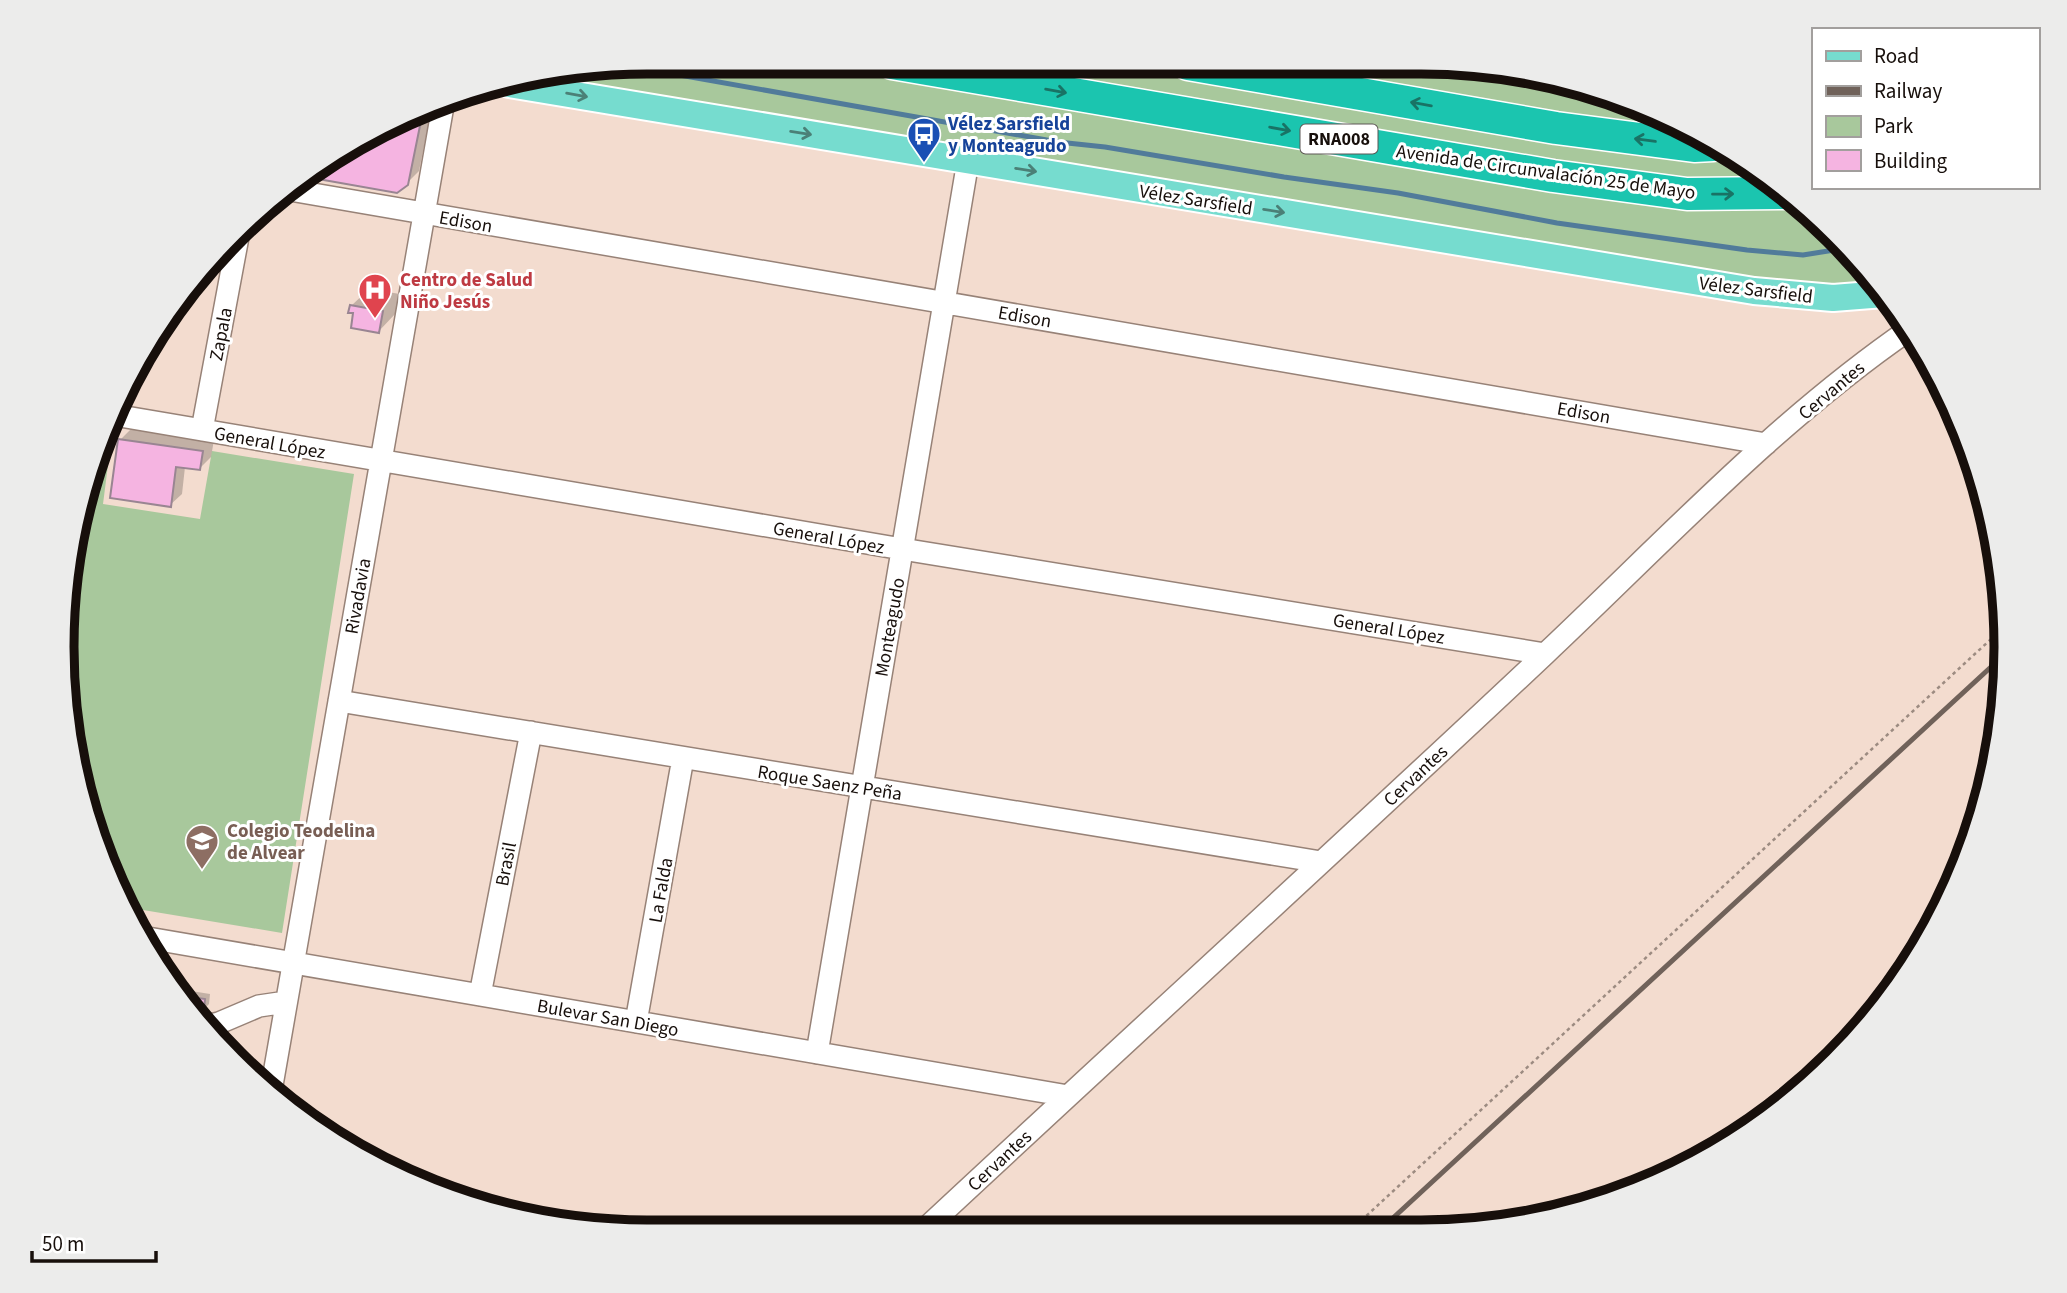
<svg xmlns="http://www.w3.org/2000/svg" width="2067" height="1293" font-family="'Source Sans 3',sans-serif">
	<rect width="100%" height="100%" fill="#f3dccf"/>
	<path fill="#a8c89c" d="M647,61L1496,66L1644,106L1776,182L1860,260L1884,294L1833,298L509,84Z
		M105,433L112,434L103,504L200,519L212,451L354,474L282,933L131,908L92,834L61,646L92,459Z"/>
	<path fill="#0003" d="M432,106L419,171L407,183L303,175Z
		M369,289L400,294L396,313L379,331L351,306Z
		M132,428L214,440L211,457L200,468L185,467L182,494L170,505L120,440Z
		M185,990L210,994L209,1004L204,1009L186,1006L180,998Z"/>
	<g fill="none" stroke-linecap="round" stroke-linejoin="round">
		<path stroke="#517b9a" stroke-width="5" d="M623,65L1058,142L1105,147L1284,177L1398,193L1557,223L1747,250L1803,255L1847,248"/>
	</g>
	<path fill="#f5b4e1" stroke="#998592" stroke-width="2" d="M423,111L408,185L397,193L301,176Z
		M350,305L383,311L379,333L351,328L353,313H348Z
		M118,439L203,451L200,470L176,467L171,507L110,498Z
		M178,995L205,999L204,1011L188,1008Z"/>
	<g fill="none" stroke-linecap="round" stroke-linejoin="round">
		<defs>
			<path id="minor" d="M284,189L1766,444
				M114,415L902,549L1545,654
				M202,430L238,237
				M339,701L1321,862
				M148,938L1068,1096
				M480,995L531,732
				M636,1022L683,758
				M206,1026L219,1023L259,1006L286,1002
				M817,1053L968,161
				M271,1091L444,100
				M926,1228C1132,1036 1340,847 1545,654C1663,543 1776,421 1910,329"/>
			<path id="major" d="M509,84L1754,291L1833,298L1884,294"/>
			<path id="highway" d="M892,63L1553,176L1687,194L1788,193
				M1188,64L1556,128L1694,146L1713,145"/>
		</defs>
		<use href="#minor" stroke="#978277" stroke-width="24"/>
		<use href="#major" stroke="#fff" stroke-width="30"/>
		<use href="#highway" stroke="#fff" stroke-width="35"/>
		<path stroke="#9c8b81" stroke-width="2.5" stroke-dasharray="3.5 3.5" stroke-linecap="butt" d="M1351,1230L2003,628"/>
		<use href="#minor" stroke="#fff" stroke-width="21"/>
		<use href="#major" stroke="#76dccf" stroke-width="26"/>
		<use href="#highway" stroke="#1bc5af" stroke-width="32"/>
		<path stroke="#70625a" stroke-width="5" d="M1380,1230L2004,655"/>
	</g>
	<defs><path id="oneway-shaft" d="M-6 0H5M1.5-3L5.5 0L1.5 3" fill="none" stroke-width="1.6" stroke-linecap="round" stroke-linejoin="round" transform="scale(1.75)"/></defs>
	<g stroke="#197365">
		<use href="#oneway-shaft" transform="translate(1056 91) rotate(10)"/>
		<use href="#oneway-shaft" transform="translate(1421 104) rotate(-170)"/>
		<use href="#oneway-shaft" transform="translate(1280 129) rotate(10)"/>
		<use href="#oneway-shaft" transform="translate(1645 140) rotate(-172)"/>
		<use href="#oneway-shaft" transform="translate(1723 194) rotate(-1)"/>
	</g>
	<g stroke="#4b8077">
		<use href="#oneway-shaft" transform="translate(577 95) rotate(10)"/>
		<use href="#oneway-shaft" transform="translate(801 133) rotate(9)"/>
		<use href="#oneway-shaft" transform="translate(1026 170) rotate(9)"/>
		<use href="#oneway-shaft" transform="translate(1274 211) rotate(9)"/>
	</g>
	<defs>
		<symbol id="bus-pin" viewBox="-11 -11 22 30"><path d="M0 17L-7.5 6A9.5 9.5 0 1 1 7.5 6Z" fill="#1a4fb4" stroke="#fff"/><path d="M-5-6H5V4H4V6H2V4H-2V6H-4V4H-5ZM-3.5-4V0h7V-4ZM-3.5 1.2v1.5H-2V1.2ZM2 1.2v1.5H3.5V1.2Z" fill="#fff"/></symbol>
		<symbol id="hospital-pin" viewBox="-11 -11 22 30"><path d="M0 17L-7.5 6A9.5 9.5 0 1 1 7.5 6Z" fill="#e0444e" stroke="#fff"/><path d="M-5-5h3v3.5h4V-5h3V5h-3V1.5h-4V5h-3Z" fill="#fff"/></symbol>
		<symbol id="school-pin" viewBox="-11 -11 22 30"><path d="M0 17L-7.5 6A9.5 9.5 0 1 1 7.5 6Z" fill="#8d6e63" stroke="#fff"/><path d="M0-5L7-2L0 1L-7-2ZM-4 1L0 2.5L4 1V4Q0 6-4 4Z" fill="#fff"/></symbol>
	</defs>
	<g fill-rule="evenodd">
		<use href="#bus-pin" x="905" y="115" width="38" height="52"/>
		<use href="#hospital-pin" x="356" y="271" width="38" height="52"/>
		<use href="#school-pin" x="183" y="822" width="38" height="52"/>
	</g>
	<g text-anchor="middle" stroke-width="6" stroke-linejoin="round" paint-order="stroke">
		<rect fill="#fff" stroke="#5d5754" stroke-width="2" x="1300.5" y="124.5" width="77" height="29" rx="5"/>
		<g font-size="18" font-weight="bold" fill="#170f0b">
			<text x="1339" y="145">RNA008</text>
		</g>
		<g font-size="19" font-weight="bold" fill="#164399" stroke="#fff" text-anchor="start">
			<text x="948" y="130">Vélez Sarsfield<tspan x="948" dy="22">y Monteagudo</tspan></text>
		</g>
		<g font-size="19" fill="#170f0b" stroke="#fff">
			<text transform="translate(1546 171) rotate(8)" y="7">Avenida de Circunvalación 25 de Mayo</text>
			<text transform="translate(1196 199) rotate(9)" y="7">Vélez Sarsfield</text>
			<text transform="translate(466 221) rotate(10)" y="7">Edison</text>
			<text transform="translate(1756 289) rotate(7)" y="7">Vélez Sarsfield</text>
			<text transform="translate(1025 316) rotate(10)" y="7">Edison</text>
			<text transform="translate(220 334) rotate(-79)" y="7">Zapala</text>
			<text transform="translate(1831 390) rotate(-40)" y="7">Cervantes</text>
			<text transform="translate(1584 412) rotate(10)" y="7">Edison</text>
			<text transform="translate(270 442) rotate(10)" y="7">General López</text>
			<text transform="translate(829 537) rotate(10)" y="7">General López</text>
			<text transform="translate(357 596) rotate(-80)" y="7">Rivadavia</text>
			<text transform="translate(889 627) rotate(-80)" y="7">Monteagudo</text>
			<text transform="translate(1389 628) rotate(9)" y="7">General López</text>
			<text transform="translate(1415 775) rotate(-43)" y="7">Cervantes</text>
			<text transform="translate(830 782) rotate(9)" y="7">Roque Saenz Peña</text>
			<text transform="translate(505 864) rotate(-79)" y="7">Brasil</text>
			<text transform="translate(660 890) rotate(-80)" y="7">La Falda</text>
			<text transform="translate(608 1017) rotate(10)" y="7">Bulevar San Diego</text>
			<text transform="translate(999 1160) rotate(-43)" y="7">Cervantes</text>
		</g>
		<g font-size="19" font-weight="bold" fill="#be3a42" stroke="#fff" text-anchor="start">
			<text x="400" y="286">Centro de Salud<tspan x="400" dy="22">Niño Jesús</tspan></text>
		</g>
		<g font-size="19" font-weight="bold" fill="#785e54" stroke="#fff" text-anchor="start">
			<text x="227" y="837">Colegio Teodelina<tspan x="227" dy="22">de Alvear</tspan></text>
		</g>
	</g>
	<path d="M0 0H2067V1293H0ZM647 74H1421A573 573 0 0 1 1994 647V647A573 573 0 0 1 1421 1220H647A573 573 0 0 1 74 647V647A573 573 0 0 1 647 74Z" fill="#ececeb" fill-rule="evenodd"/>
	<path fill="none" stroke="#170f0b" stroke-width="9" d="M647 74H1421A573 573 0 0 1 1994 647V647A573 573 0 0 1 1421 1220H647A573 573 0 0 1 74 647V647A573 573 0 0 1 647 74Z"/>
	<rect x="1812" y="28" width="228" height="161" fill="#ffffff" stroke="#a29f9d" stroke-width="2"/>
	<rect x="1826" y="51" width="35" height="10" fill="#76dccf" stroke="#a29f9d" stroke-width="2"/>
	<text x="1874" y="63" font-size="21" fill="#170f0b">Road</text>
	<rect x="1826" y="86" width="35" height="10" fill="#70625a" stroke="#a29f9d" stroke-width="2"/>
	<text x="1874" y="98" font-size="21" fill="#170f0b">Railway</text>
	<rect x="1826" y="116" width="35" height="21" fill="#a8c89c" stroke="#a29f9d" stroke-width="2"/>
	<text x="1874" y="133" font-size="21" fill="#170f0b">Park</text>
	<rect x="1826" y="150" width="35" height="21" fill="#f5b4e1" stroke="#a29f9d" stroke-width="2"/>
	<text x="1874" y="168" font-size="21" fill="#170f0b">Building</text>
	<path d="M32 1251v10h124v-10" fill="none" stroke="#170f0b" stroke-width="3.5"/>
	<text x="42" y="1251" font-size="21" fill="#170f0b" stroke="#ffffff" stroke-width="5" paint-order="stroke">50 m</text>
</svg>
